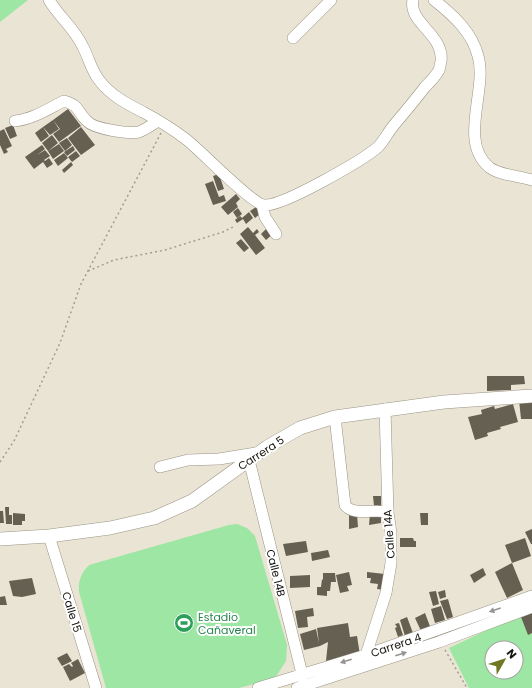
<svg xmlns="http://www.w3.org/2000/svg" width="532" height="688" font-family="Poppins,sans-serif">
	<rect width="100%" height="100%" fill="#eae4d4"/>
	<path fill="#9ee6a3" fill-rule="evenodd" d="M0,0H28L0,22Z
		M237,524L247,528L255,536L287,645L286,661L277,675L273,679L239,688H106L79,592C78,581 81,573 89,565L229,525Z
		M532,609V688H469L449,648ZM492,648H516V672H492Z"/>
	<path fill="#656052" d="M68,109L81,126L59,142L53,134L60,129L53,120Z
		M53,120L59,129L50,135L43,127Z
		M13,125L17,136L10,139L5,128Z
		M43,127L49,136L41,142L35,133Z
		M81,127L95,145L81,155L68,138Z
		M4,129L12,146L6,149L8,152L4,154L0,145V131Z
		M52,135L58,143L48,151L42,143Z
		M67,138L72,145L65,151L59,143Z
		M59,144L64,151L53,159L48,151Z
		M42,145L45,149L37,155L45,150L50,156L44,160L45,161L49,158L53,164L47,168L43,162L34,169L25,157Z
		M73,146L75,150L67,156L64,152Z
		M76,151L80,156L72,162L68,157Z
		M64,153L68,158L58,166L54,160Z
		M71,162L73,165L64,173L62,170Z
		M219,174L224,189L218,191L213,176Z
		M213,181L219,197L224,195L226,201L213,205L205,184Z
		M236,194L240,199L236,203L238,207L228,215L221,207Z
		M256,207L261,213L255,218L250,211Z
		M238,208L242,214L237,218L233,212Z
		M249,212L253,218L246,224L243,219L237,223L235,220L240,216L242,218Z
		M248,227L253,233L257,229L259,232L255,235L265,248L256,255L240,234Z
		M269,227L274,233L266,240L261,234L265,230L266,232L265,230Z
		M241,239L249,248L244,252L236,243Z
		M487,376H524L525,384L511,385V390L487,391Z
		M532,399V419H521L519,400Z
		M513,404L518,422L500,427L501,429L487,433L488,436L475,440L468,417L482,414L481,410L494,406L495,409Z
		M373,496H381V506H374Z
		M5,507H9V515H12V524H6Z
		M0,511H3L4,523H0Z
		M381,512V523L369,525L370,513Z
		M13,513L25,514V521H22V525H13Z
		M420,513H428V525H421Z
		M357,514L358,527L349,529V515Z
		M532,529V544H531L525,532Z
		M400,538H413L414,541H416V547H400Z
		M525,538L531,556L512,563L505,545Z
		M306,541L308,552L286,556L283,544Z
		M328,550L330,557L312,561L311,553Z
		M512,563L523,590L507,598L495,572Z
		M483,568L486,575L474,583L470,575Z
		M349,572L352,585L347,586L349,591L340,593L336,575Z
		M367,572L385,574L384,590L377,589L378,584L370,583L371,578H367Z
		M323,573H335L336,582H331L330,591H327V596L317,595V587H321L322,579L323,580Z
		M310,575V587L290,588V576Z
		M32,578L36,594L22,597L13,596L9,581Z
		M445,590L446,597L440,599L438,592Z
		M436,591L439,604L433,606L429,592Z
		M5,596L7,605H0V597Z
		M448,599L453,617L447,619L440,601Z
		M441,606L445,620L435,623L431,609Z
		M313,608L314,616L307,617L308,627L298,628L295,611Z
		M425,613L431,629L422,633L415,618Z
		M532,613V633L528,635L521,617Z
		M407,617L413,633L405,636L400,620Z
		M348,623L350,637L357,636L360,655L326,661L328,642L320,646L304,650L300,634L316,629L319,643L317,628Z
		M399,623L403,635L398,637L395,628L397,627L395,624Z
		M67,653L72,661L62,666L57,658Z
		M78,659L85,673L70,681L63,667L69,664L72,667L73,666L71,663Z"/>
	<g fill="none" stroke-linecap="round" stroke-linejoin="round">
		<defs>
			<path id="minor" d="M49,0C59,17 75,29 83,47C89,58 91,70 99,80C110,95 127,104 143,112C158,120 174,130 187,140C201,151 252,204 264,205C282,207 363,160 378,147C384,141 388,132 394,125C405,112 415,100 425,87C430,82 436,76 439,70C440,68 440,64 441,62C445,35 408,23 413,0
				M434,0C453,15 472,32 478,56C488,89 458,141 489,167C498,175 520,176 532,180
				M293,38L331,0
				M15,121C33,119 48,109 64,101C81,106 76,111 87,121C94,129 128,134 139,132C146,129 152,125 158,121
				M262,205L265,217L276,234
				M335,417L345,505C352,516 375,509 388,512
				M249,460L304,682
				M160,467L188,460L219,459L256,453
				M49,536L96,688
				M366,655L386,593L391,563V533L388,512L385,409
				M258,688L366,655L532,596
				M297,688L439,642L532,607"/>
			<path id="major" d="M0,539L49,536L110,528L154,518L192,501L267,447L300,428L335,417L444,402L532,396"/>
		</defs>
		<use href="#minor" stroke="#9a9485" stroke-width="12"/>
		<use href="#major" stroke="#9a9485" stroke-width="14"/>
		<path stroke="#a29d91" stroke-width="1.5" stroke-dasharray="2 3" stroke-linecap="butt" d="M88,271L114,260L165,250L223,232L233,227
			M0,462L14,441L60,343L81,284L161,133
			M445,650L467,688"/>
		<use href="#minor" stroke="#fff" stroke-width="11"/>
		<use href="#major" stroke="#fff" stroke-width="13"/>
	</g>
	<defs><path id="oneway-solid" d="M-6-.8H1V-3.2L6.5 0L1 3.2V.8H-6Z"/></defs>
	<g fill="#979593">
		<use href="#oneway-solid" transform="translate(495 610) rotate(161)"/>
		<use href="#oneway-solid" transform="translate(401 654) rotate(-18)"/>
		<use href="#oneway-solid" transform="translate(346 661) rotate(163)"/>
	</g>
	<defs>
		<symbol id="stadium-disc" viewBox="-11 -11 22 22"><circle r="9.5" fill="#2e9e5b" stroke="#fff"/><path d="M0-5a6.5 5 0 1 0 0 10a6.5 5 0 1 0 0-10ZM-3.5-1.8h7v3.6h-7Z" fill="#fff"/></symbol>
	</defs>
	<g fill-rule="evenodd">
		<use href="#stadium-disc" x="173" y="612" width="22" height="22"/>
	</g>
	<g text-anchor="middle" stroke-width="4" stroke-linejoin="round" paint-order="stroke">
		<g font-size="11" fill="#17140f" stroke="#fff">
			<text transform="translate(261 453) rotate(-33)" y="4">Carrera 5</text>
			<text transform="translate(389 534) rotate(-94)" y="4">Calle 14A</text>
			<text transform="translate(276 573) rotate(76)" y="4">Calle 14B</text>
			<text transform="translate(72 612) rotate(73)" y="4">Calle 15</text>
			<text transform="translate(396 645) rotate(-19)" y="4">Carrera 4</text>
		</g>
		<g font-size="11" fill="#27864d" stroke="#fff" text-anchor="start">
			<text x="198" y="621">Estadio<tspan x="198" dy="13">Cañaveral</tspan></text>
		</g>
	</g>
	<g transform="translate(504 660) rotate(51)"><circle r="19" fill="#ffffff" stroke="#a2a19f"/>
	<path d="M0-3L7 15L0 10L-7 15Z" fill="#707720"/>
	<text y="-6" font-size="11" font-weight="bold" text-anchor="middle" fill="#17140f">N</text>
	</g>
</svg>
